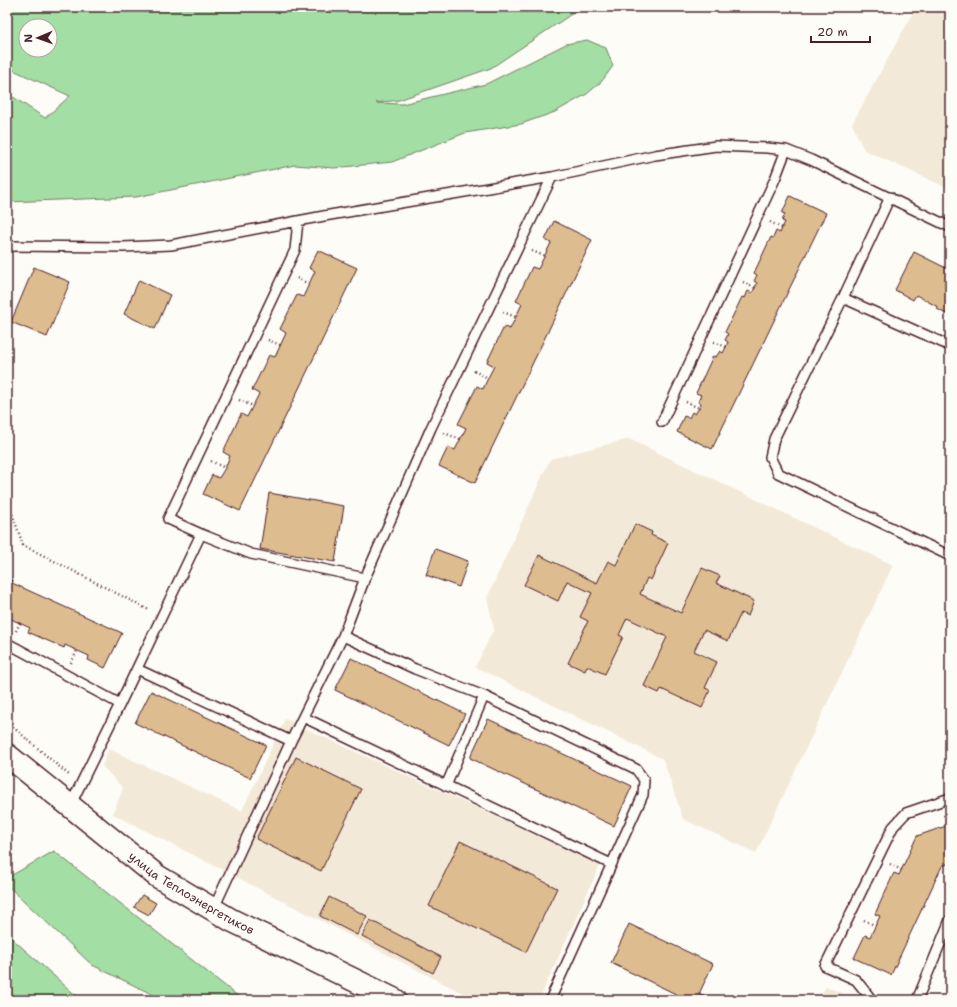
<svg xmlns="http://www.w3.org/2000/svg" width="957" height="1007" font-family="'Shantell Sans',sans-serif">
	<rect width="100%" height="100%" fill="#fdfcf7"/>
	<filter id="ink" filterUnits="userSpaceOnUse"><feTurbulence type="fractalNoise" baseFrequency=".025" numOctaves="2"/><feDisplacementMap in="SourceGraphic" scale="8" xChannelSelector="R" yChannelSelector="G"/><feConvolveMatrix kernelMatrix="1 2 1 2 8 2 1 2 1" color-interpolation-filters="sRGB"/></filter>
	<g filter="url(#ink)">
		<path fill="#f3e9d8" d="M916,7H950V189L864,150L852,124Z
			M629,439L893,565L756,853L683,819L663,759L475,667L494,629L487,598L550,459Z
			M285,719L600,865L539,1000H476L113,814L123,788L102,766L109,749L242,811Z
			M826,986L857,1000H819Z"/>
		<path fill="#a3dea4" stroke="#767e68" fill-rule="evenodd" d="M7,7H582L491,68L399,100L376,103L402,104L486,84L566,44L587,40L606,48L613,66L602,81L587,94L555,112L521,124L465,133L392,162L334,168L295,165L136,197L7,202V93L45,118L70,96L11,69L7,59ZM26,26H50V50H26Z
			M54,851L243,1000H164L92,965L7,885V878Z
			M7,934L81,1000H7Z"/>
		<path fill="#ddbc8f" stroke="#4a1f2b" d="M790,196L826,213L712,449L677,432L684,416L689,418L692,412L695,414L699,408L701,403L698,402L701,395L696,393L713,356L716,357L720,351L723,353L726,347L728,342L725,340L728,334L725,332L742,297L745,298L748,291L752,293L755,288L757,283L754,281L757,275L754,273L771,237L773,238L776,231L780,233L782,228L785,222L782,221L785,214L782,213Z
			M554,221L592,240L475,483L439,466L448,447L455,450L466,428L458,424L477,386L483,389L488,378L494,366L487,362L504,327L510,329L522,304L516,301L532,267L538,269L551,243L545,240Z
			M318,250L357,268L240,511L203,494L212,475L219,478L225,468L230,456L223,452L241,414L247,417L259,394L252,390L269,355L275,357L286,333L280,329L297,295L303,297L315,271L309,268Z
			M914,252L950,270V316L937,309L938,307L916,295L913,300L895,290Z
			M34,267L70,282L47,337L11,322Z
			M139,280L170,295L155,329L124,314Z
			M269,493L344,506L335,562L260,549Z
			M635,524L652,532L651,535L668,543L651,580L647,578L640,594L681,613L702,568L720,576L716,583L754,601L748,616L741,613L728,641L704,630L694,651L717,662L705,688L710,690L702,708L661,689L659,693L644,686L667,637L627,618L619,635L623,637L605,674L587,666L585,671L568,663L588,621L580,617L592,593L567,581L558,601L524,585L539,555L597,583L608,561L616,565Z
			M435,549L468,561L459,587L426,575Z
			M7,568L12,583L122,633L105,668L88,660L89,656L65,645L64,648L28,632L30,628L7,617Z
			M351,658L465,714L449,745L335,690Z
			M151,691L266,745L250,778L135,723Z
			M488,719L632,786L614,826L470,758Z
			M296,757L361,789L321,871L256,839Z
			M949,825L950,863L942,866L891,975L854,958L865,935L870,937L880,916L875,914L894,873L899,875L917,836Z
			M460,841L557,888L526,952L429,906Z
			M142,895L156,903L149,915L134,907Z
			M329,897L367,916L357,935L320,916Z
			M370,920L441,957L433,973L362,936Z
			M629,924L713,964L699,994L713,1000H675L678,995L611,963Z"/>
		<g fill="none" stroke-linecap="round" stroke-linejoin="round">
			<defs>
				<path id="service" d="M890,197L843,298L774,439L770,457L778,473L950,556
					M298,221L295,250L168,519L201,534L251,554L365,578
					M7,246L123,247L171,245L324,216L552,177L655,155L716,146L767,148L786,150L811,160L950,227
					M843,298L950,346
					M662,422L775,179L786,150
					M343,636L415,669L484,696L636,769L644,780L643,795L550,1000
					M7,643L120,704
					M137,669L291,741
					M303,717L611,864
					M446,786L484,696
					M70,806L120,704L201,534
					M213,910L291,741L343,636L365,578L431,428L552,177
					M872,1000L856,980L825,966L893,827L906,813L950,798
					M917,1000L950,920"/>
				<g id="tertiary">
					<path id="s1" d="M7,755L157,876L231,920L395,1000"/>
				</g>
			</defs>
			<use href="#service" stroke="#4a1f2b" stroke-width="12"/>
			<use href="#tertiary" stroke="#4a1f2b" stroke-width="25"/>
			<path stroke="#4a1f2b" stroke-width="2.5" stroke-dasharray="1 3" stroke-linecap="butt" d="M770,222L782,228
				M532,251L545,256
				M297,278L309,284
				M743,282L755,288
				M503,312L516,317
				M268,340L280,345
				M714,342L726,347
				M474,371L488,378
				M239,400L253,406
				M686,402L699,408
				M444,433L460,439
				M211,461L225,468
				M7,499L23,545L149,610
				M16,631L20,623
				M71,663L77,651
				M7,722L69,775
				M944,815L949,825
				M890,864L902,870
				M864,920L876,926"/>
			<use href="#service" stroke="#fdfcf7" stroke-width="9"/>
			<use href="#tertiary" stroke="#fdfcf7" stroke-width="22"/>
		</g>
	</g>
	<g text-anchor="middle" stroke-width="3" stroke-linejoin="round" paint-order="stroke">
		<g font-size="12" fill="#4a1f2b" stroke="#fdfcf7">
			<text dy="4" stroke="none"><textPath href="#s1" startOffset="231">улица Теплоэнергетиков</textPath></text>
		</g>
	</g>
	<rect width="957" height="1007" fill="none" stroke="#fdfcf7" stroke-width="24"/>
	<rect x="12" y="12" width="933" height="983" fill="none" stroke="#4a1f2b" stroke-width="1.5" filter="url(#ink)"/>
	<g transform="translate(38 38) rotate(268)"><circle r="19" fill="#fdfcf7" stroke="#b5a4a5"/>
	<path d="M0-3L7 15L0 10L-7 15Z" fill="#4a1f2b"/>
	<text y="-6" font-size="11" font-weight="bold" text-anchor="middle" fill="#4a1f2b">N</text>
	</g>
	<path d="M811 36v6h59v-6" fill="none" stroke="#4a1f2b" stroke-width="2"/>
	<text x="817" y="36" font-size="12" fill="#4a1f2b" stroke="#fdfcf7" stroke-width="3" paint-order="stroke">20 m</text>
</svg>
